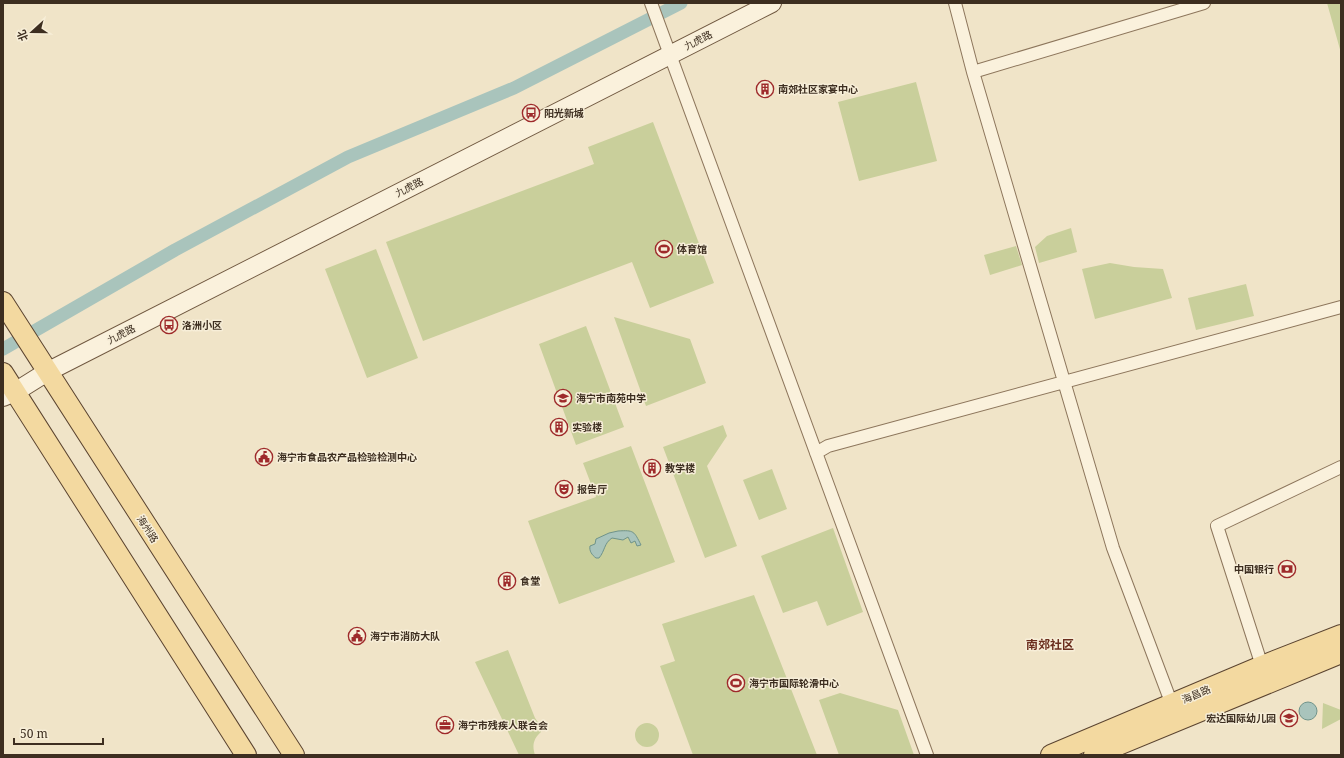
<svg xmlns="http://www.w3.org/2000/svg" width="1344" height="758" font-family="'Noto Serif','Noto Sans SC',serif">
	<rect width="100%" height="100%" fill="#f0e4c8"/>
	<path fill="#c9cf9b" d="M1327,3H1341V53Z
		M916,82L937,161L859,181L838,102Z
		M653,122L714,283L650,308L632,262L423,341L386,242L594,164L588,147Z
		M1071,228L1077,252L1039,263L1035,247L1047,236Z
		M1016,246L1022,265L990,275L984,255Z
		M376,249L418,358L367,378L325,269Z
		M1110,263L1134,267L1163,269L1172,298L1095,319L1082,269Z
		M1246,284L1254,316L1196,330L1188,298Z
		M614,317L690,339L706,383L646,406Z
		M586,326L624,427L576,445L539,344Z
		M723,425L727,436L707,466L737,546L705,558L663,447Z
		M631,446L675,562L559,604L528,521L596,497L583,463Z
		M772,469L787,509L759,520L743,480Z
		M833,528L863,612L827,626L817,601L783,613L761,556Z
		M754,595L817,755H693L660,666L675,661L662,624Z
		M508,650L535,718L540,725L541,732C533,739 532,746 535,755H519L475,662Z
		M840,693L898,710L914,755H839L819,700Z
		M1323,703L1341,710V719L1322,729Z
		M635 735a12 12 0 1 1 24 0a12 12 0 1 1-24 0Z"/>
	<path fill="#a9c4bc" stroke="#6f938a" d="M618,531C634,530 634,531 641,545L637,546L635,541L631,543L628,537L623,540L612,538C604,543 605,551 599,558H596C592,555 589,551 590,546L595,544L596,539L609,533Z
		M1299 711a9 9 0 1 1 18 0a9 9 0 1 1-18 0Z"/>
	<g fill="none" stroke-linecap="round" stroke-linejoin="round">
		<path stroke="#a9c4bc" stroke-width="13" d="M3,349L175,250L348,157L514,88L681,3"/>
		<defs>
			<path id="street" d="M651,3L927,755
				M955,3L973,72L1113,548L1174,710
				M973,72L1204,3
				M816,453L828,446L1341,307
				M1262,666L1217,526L1341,467"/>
			<path id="secondary" d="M3,397L15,392L47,372L772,3"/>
			<path id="primary" d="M3,302L294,755
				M3,373L246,755
				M1051,755L1262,666L1341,635
				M1094,755L1341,653"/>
		</defs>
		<use href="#street" stroke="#8d765c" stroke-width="14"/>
		<use href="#secondary" stroke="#6f573f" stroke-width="20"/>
		<use href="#primary" stroke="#5b4430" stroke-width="22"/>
		<use href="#street" stroke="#faf1dc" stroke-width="12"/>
		<use href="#secondary" stroke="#faf1dc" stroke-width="18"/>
		<use href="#primary" stroke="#f3d9a0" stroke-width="20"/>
	</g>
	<defs>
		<symbol id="building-ring" viewBox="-11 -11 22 22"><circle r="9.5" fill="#f7eed8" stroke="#9e2a2b" stroke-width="1.5"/><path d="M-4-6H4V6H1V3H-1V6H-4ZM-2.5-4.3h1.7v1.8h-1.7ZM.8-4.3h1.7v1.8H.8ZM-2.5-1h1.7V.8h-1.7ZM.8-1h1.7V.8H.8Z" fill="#9e2a2b"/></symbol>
		<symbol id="bus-ring" viewBox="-11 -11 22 22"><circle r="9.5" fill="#f7eed8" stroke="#9e2a2b" stroke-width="1.5"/><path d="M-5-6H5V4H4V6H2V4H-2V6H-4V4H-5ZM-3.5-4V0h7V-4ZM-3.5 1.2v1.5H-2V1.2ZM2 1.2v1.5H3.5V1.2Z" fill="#9e2a2b"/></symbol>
		<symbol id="stadium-ring" viewBox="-11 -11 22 22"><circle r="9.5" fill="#f7eed8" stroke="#9e2a2b" stroke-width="1.5"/><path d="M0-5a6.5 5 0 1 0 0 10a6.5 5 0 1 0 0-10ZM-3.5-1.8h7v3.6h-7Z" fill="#9e2a2b"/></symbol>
		<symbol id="school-ring" viewBox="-11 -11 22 22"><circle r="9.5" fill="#f7eed8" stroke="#9e2a2b" stroke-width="1.5"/><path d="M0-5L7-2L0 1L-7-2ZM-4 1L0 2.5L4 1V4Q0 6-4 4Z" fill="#9e2a2b"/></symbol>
		<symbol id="civic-ring" viewBox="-11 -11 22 22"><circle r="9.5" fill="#f7eed8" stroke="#9e2a2b" stroke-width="1.5"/><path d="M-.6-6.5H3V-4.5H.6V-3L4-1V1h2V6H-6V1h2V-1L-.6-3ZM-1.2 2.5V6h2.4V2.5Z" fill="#9e2a2b"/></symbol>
		<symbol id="theatre-ring" viewBox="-11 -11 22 22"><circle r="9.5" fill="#f7eed8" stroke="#9e2a2b" stroke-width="1.5"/><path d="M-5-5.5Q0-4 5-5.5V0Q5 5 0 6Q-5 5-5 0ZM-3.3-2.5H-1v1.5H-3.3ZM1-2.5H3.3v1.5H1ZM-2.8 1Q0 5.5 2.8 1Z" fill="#9e2a2b"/></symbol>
		<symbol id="bank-ring" viewBox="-11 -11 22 22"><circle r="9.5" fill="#f7eed8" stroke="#9e2a2b" stroke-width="1.5"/><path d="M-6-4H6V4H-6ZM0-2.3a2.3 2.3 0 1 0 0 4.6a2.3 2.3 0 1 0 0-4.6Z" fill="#9e2a2b"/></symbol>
		<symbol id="office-ring" viewBox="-11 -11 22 22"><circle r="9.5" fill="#f7eed8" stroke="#9e2a2b" stroke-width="1.5"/><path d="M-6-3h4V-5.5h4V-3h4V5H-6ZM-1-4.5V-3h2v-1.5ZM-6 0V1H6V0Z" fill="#9e2a2b"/></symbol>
	</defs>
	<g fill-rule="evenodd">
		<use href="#building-ring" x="755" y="79" width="20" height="20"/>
		<use href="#bus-ring" x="521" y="103" width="20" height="20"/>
		<use href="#stadium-ring" x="654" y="239" width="20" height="20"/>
		<use href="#bus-ring" x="159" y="315" width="20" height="20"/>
		<use href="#school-ring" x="553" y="388" width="20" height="20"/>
		<use href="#building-ring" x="549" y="417" width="20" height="20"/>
		<use href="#civic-ring" x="254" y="447" width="20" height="20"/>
		<use href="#building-ring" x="642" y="458" width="20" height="20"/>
		<use href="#theatre-ring" x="554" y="479" width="20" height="20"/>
		<use href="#bank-ring" x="1277" y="559" width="20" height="20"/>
		<use href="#building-ring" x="497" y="571" width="20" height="20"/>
		<use href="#civic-ring" x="347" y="626" width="20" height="20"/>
		<use href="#stadium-ring" x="726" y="673" width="20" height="20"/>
		<use href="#school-ring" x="1279" y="708" width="20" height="20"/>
		<use href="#office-ring" x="435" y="715" width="20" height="20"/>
	</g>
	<g text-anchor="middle" stroke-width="3" stroke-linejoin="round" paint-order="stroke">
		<g font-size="10" fill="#3d2e20" stroke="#f7eed8">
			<text transform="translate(698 40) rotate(-27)" y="4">九虎路</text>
			<text transform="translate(409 187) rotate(-27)" y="4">九虎路</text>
			<text transform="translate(121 334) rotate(-27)" y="4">九虎路</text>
			<text transform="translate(148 529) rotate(57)" y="4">海州路</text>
			<text transform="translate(1196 694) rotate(-23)" y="4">海昌路</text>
		</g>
		<g font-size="10" font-weight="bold" fill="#3d2e20" stroke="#f7eed8" text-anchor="start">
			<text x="778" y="93">南郊社区家宴中心</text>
			<text x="544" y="117">阳光新城</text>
			<text x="677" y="253">体育馆</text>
			<text x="182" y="329">洛洲小区</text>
			<text x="576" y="402">海宁市南苑中学</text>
			<text x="572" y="431">实验楼</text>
			<text x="277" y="461">海宁市食品农产品检验检测中心</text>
			<text x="665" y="472">教学楼</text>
			<text x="577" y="493">报告厅</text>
			<text x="1274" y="573" text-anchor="end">中国银行</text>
			<text x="520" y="585">食堂</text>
			<text x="370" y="640">海宁市消防大队</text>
			<text x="749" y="687">海宁市国际轮滑中心</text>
			<text x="1276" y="722" text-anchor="end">宏达国际幼儿园</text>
			<text x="458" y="729">海宁市残疾人联合会</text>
		</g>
		<g font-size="12" font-weight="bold" fill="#6b2e1e" stroke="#f7eed8">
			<text x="1050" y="649">南郊社区</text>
		</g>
	</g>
	<rect width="1344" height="758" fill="none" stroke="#3d2e20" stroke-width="8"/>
	<g transform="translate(32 32) rotate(249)" stroke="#f7eed8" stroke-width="3" paint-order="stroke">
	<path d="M0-3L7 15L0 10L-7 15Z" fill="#3d2e20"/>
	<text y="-6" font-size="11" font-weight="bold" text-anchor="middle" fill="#3d2e20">北</text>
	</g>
	<path d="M14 738v6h89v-6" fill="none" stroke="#3d2e20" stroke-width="2"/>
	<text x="20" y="738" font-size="12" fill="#3d2e20" stroke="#f7eed8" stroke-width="3" paint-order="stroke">50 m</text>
</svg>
